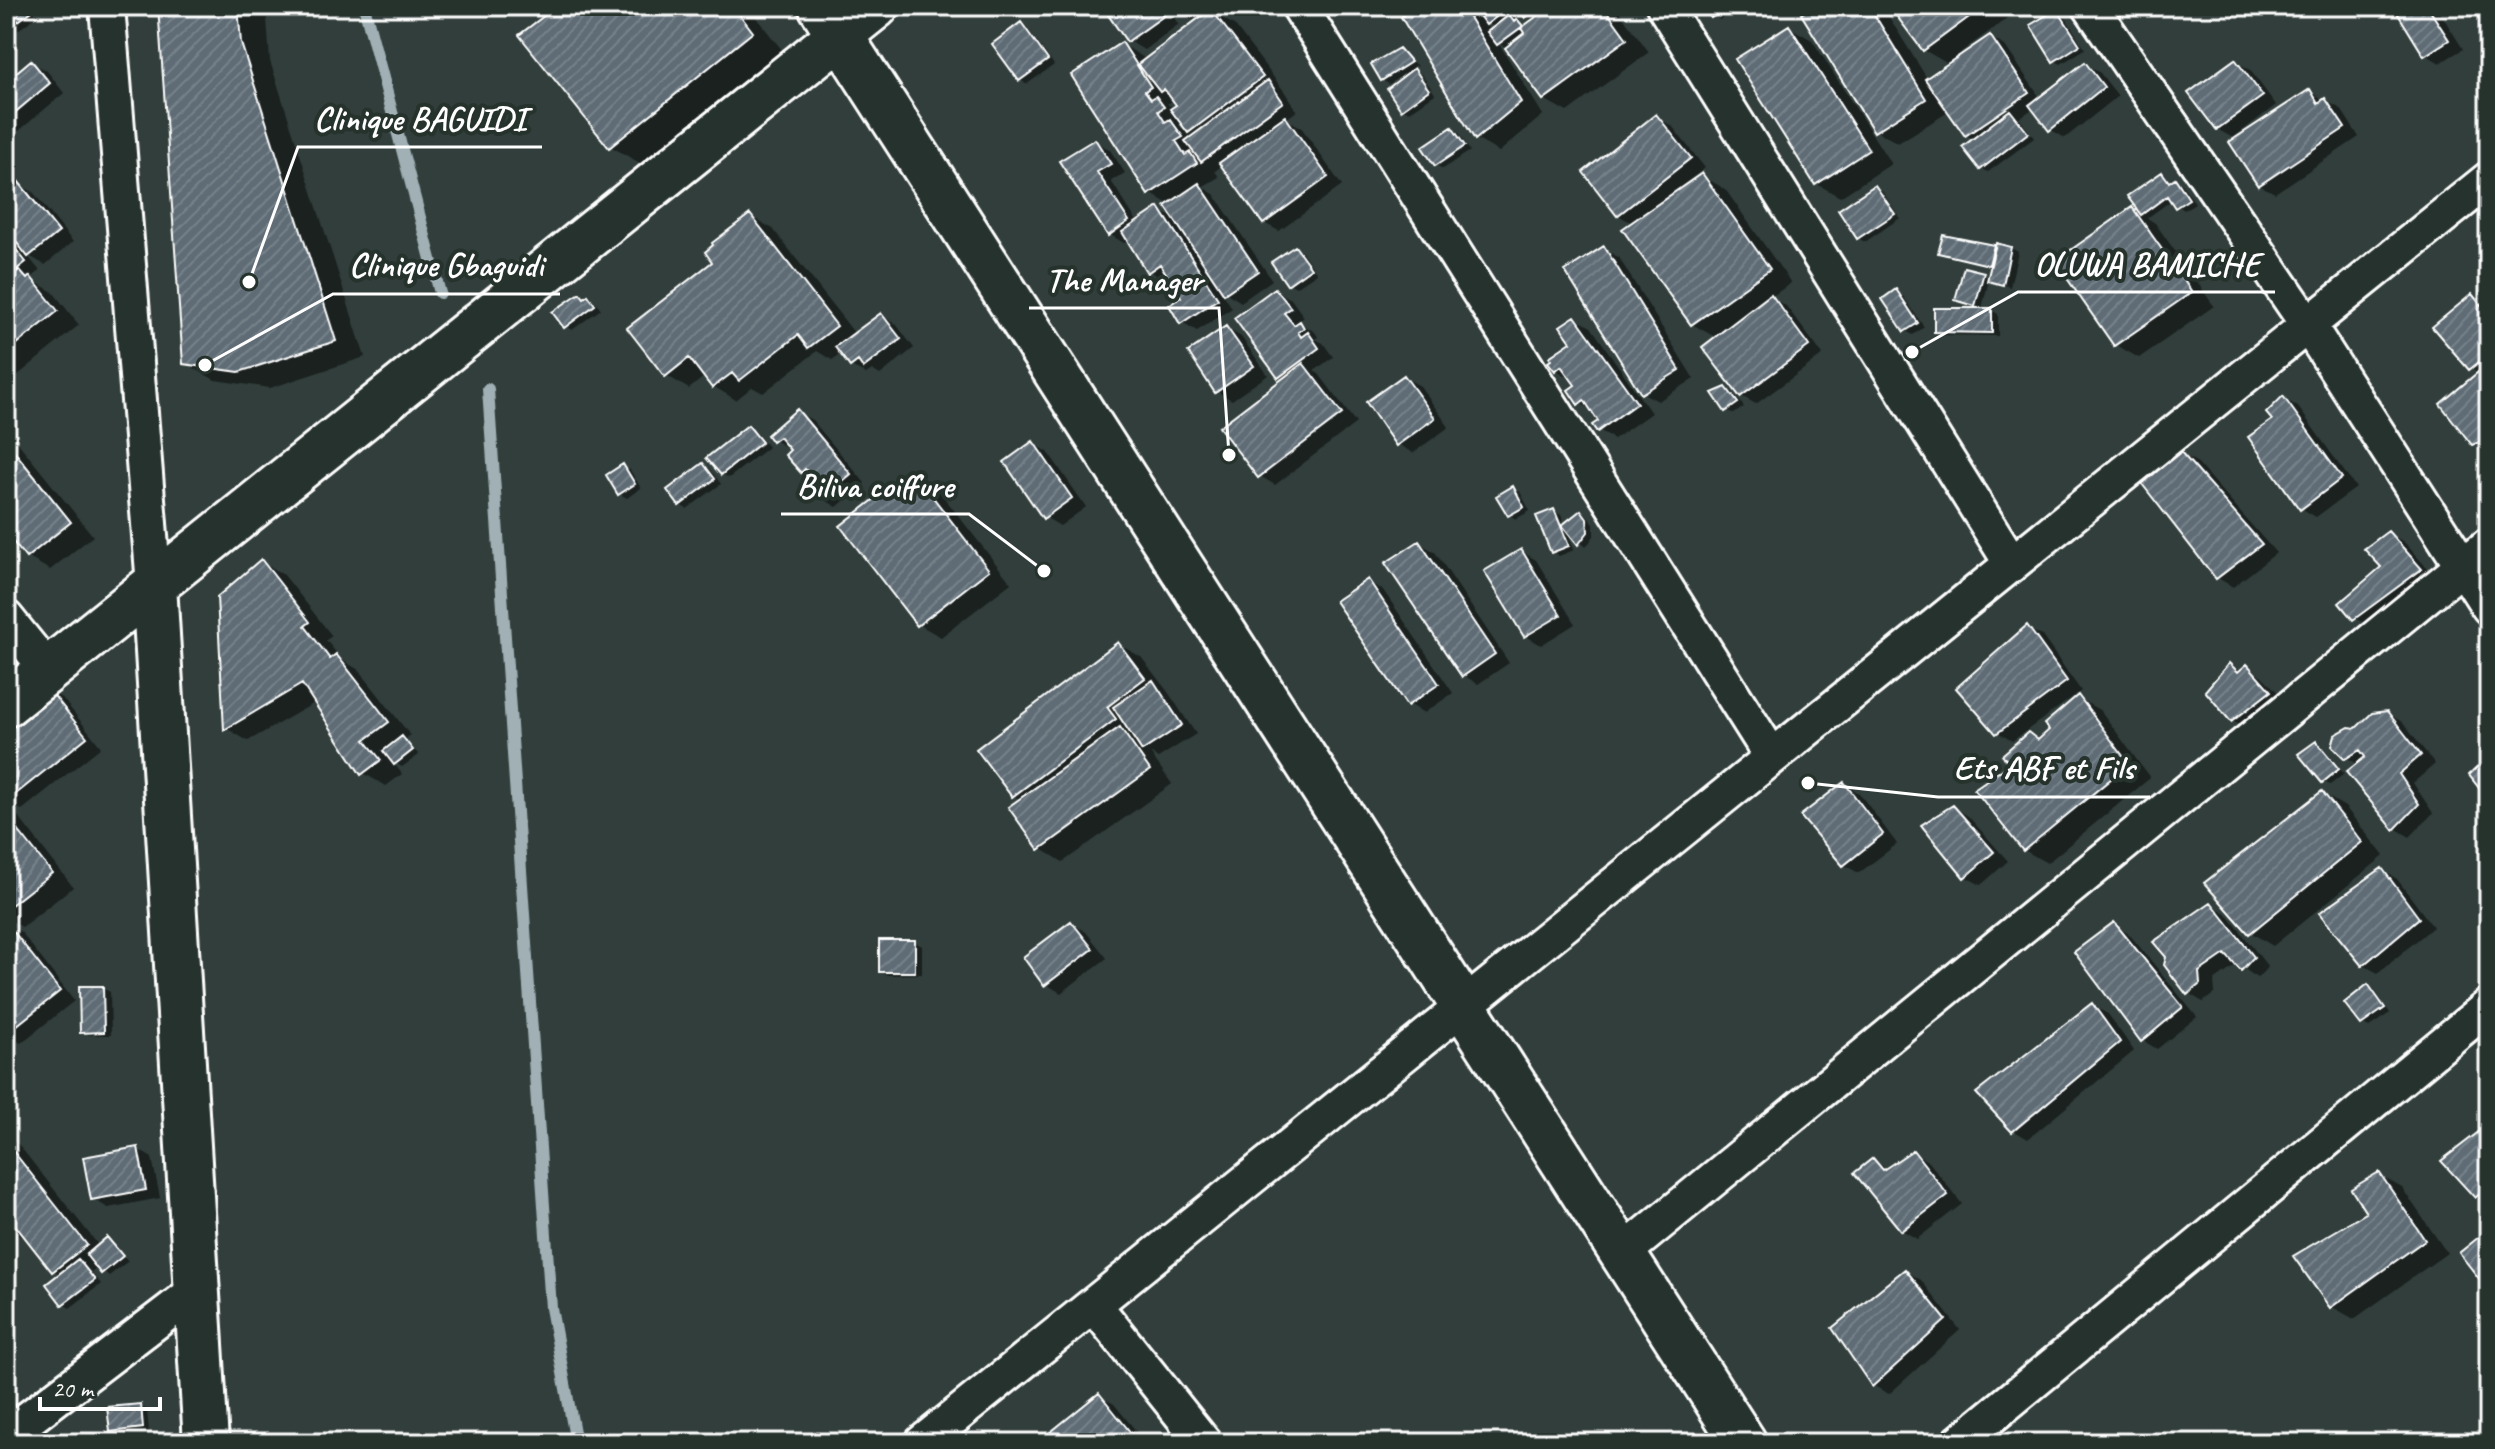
<svg xmlns="http://www.w3.org/2000/svg" width="2495" height="1449" font-family="Caveat,sans-serif">
	<defs>
		<pattern id="building-hatch" width="6" height="6" patternUnits="userSpaceOnUse" patternTransform="scale(2)"><rect width="6" height="6" fill="#5e6c75"/><path d="M-1 1l2-2M0 6l6-6M5 7l2-2" fill="none" stroke="#76828a"/></pattern>
	</defs>
	<rect width="100%" height="100%" fill="#313e3b"/>
	<filter id="ink" filterUnits="userSpaceOnUse"><feTurbulence type="fractalNoise" baseFrequency=".0125" numOctaves="2"/><feDisplacementMap in="SourceGraphic" scale="16" xChannelSelector="R" yChannelSelector="G"/><feConvolveMatrix kernelMatrix="1 2 1 2 8 2 1 2 1" color-interpolation-filters="sRGB"/></filter>
	<g filter="url(#ink)">
		<path fill="#0007" fill-rule="evenodd" d="M6,6H30L37,16L14,33L6,28Z
			M160,6H266L270,61L365,357L270,388L215,380L185,363Z
			M560,6H747L782,50L640,163L610,146Z
			M1111,6H1166L1179,24L1144,50L1129,41L1106,9Z
			M1172,6H1210L1192,20Z
			M1417,6H1506L1512,14L1508,17L1525,26L1534,21L1526,16L1519,6H1615L1649,52L1567,112L1544,99L1506,47L1499,44L1543,115L1499,152L1476,139ZM1485,22L1496,28L1491,31Z
			M1705,6H1740L1720,20L1713,16Z
			M1818,6H1882L1928,80L1950,65L1924,50L1892,6H2024L1961,52L1964,55L1990,37L2005,46L2041,99L2085,64L2100,73L2118,96L2065,138L2050,129L2034,108L2019,118L2034,138L1988,172L1981,168L1975,140L1966,135L1950,111L1898,143L1875,130Z
			M2395,6H2436L2463,49L2440,63L2425,54Z
			M2057,11L2064,15L2085,49L2061,64L2054,60Z
			M1211,12L1234,25L1284,91L1297,111L1286,119L1301,127L1342,186L1279,231L1264,223L1223,165L1215,171L1219,177L1202,187L1214,194L1272,280L1241,302L1220,289L1232,308L1197,331L1182,322L1184,297L1170,276L1164,280L1149,271L1129,240L1124,243L1109,234L1062,162L1095,141L1110,150L1125,173L1111,181L1138,223L1159,210L1176,220L1170,205L1150,193L1122,44L1147,60ZM1175,99L1179,105L1174,108L1167,104ZM1183,122L1190,133L1181,128L1179,125Z
			M1021,25L1028,29L1054,65L1027,84L1020,80Z
			M1789,27L1812,40L1891,164L1840,197L1817,184Z
			M6,32L15,43L6,50Z
			M1399,50L1417,66L1412,69L1422,75L1435,94L1409,112L1402,108L1409,75L1407,72L1389,84L1382,80Z
			M2235,61L2250,70L2276,105L2233,138L2217,129Z
			M31,62L47,71L64,93L14,135L6,130V83Z
			M2310,92L2341,109L2359,137L2275,193L2259,185Z
			M1656,117L1672,126L1705,168L1680,187L1682,190L1702,176L1725,189L1791,283L1771,297L1786,306L1823,355L1756,404L1741,396L1717,338L1692,324L1634,224L1618,215Z
			M1452,129L1459,133L1470,151L1443,169L1436,165Z
			M2162,174L2172,182L2175,180L2182,184L2195,203L2184,210L2172,200L2147,218L2155,223L2214,306L2139,358L2116,345L2058,261L2132,209L2144,216L2130,196Z
			M18,184L33,192L73,242L45,265L26,254L40,271L30,279L53,292L79,325L6,385V193Z
			M1875,187L1882,191L1900,218L1865,242L1858,238Z
			M750,216L773,229L855,334L881,315L896,324L914,348L880,375L872,370L866,374L851,366L842,353L832,360L817,351L763,393L752,387L736,400L713,386L705,376L689,389L666,375L715,262Z
			M1944,237L2011,248L2018,252L2010,287L1989,280L1982,308L1957,299L1983,274L1989,278L1992,266L1947,256L1940,252Z
			M1295,248L1302,252L1317,273L1296,287L1289,283Z
			M1604,249L1619,258L1694,379L1658,401L1643,393Z
			M1275,290L1291,299L1304,317L1298,322L1315,332L1318,337L1315,339L1323,343L1333,357L1314,371L1319,374L1356,423L1275,485L1260,476L1285,380L1279,376Z
			M1896,292L1903,296L1924,327L1913,335L1906,331Z
			M580,295L595,301L601,309L572,330L565,326Z
			M2472,297L2489,307V452L2473,443L2479,373L2471,368Z
			M1991,310L1998,314V336L1943,335L1936,331Z
			M1575,318L1591,327L1651,413L1614,439L1599,430L1601,422L1593,411L1580,403L1577,385L1556,369L1574,342Z
			M1226,328L1241,337L1268,375L1232,400L1216,391Z
			M1404,377L1420,386L1449,427L1413,453L1398,444Z
			M1726,389L1733,393L1744,407L1734,414L1727,410Z
			M2283,398L2298,407L2356,488L2316,517L2301,508L2275,421Z
			M797,412L812,420L865,483L837,507L822,498L821,485L802,472L788,455L792,451L774,440Z
			M748,427L755,431L768,447L729,478L722,474Z
			M6,428L93,536L50,570L27,557L6,530Z
			M1033,444L1048,452L1086,507L1060,526L1045,517Z
			M2180,453L2196,462L2276,553L2233,587L2218,578L2145,484Z
			M703,465L710,469L721,484L687,509L680,505Z
			M623,466L630,470L641,488L627,498L620,494Z
			M912,472L935,486L1011,583L941,637L918,624Z
			M1513,488L1520,492L1530,511L1516,519L1509,515Z
			M1554,511L1561,515L1565,525L1582,512L1588,516L1594,524V536L1586,547L1567,529L1574,550L1559,556L1552,552Z
			M2388,533L2404,542L2436,578L2370,627L2355,618L2384,567Z
			M1419,543L1435,552L1509,663L1478,684L1463,675Z
			M1521,551L1536,560L1575,624L1541,645L1526,636Z
			M261,562L284,575L332,636L326,640L342,660L359,670L410,735L405,740L419,755L402,767L393,762L402,774L386,786L363,773L316,702L248,741L226,728Z
			M1368,582L1383,590L1453,693L1424,713L1409,704Z
			M2027,628L2042,636L2081,691L2012,741L1997,732Z
			M1118,644L1141,657L1168,692L1196,734L1158,758L1150,753L1172,784L1063,862L1040,848L1021,800L1014,796Z
			M2229,666L2241,672L2247,667L2262,676L2285,700L2247,729L2232,721Z
			M48,690L63,699L101,747L22,810L7,802L73,887L22,927L6,918V724Z
			M2078,698L2101,711L2150,778L2047,863L2024,850L2040,742Z
			M2387,713L2402,722L2435,764L2413,783L2433,813L2410,837L2395,828L2358,764L2346,757L2357,730Z
			M2316,743L2323,747L2344,774L2330,785L2323,781Z
			M1844,784L1859,793L1897,844L1859,873L1844,865Z
			M2323,794L2345,807L2384,856L2273,946L2250,932Z
			M1953,807L1968,816L2008,861L1981,885L1966,877L1924,826Z
			M2382,870L2397,879L2433,927L2378,973L2363,965Z
			M2211,905L2226,913L2268,967L2257,978L2238,964L2214,981L2215,993L2203,1002L2188,993Z
			M1071,923L1086,932L1107,958L1061,993L1046,984Z
			M6,924L21,932L74,1001L21,1043L6,1034Z
			M2114,925L2129,934L2197,1017L2157,1049L2142,1040Z
			M915,942L922,946V974L888,975L881,971Z
			M2368,987L2375,991L2390,1013L2369,1027L2362,1023Z
			M102,988L110,992L111,1035H89L82,1031Z
			M2092,1006L2108,1014L2134,1051L2028,1139L2013,1130Z
			M2489,1126V1204L2476,1197Z
			M6,1137L18,1144L99,1246L107,1240L114,1244L128,1261L109,1276L98,1267L91,1272L101,1284L70,1308L63,1304L61,1275L53,1270L27,1238L25,1239L6,1228Z
			M137,1149L152,1158L160,1198L108,1208L93,1199Z
			M1914,1153L1929,1162L1962,1204L1917,1239L1902,1230L1874,1161L1888,1169Z
			M2379,1175L2402,1188L2447,1253L2354,1319L2331,1306L2369,1213Z
			M1906,1271L1921,1280L1960,1330L1889,1394L1874,1386L1835,1329Z
			M1099,1396L1114,1404L1145,1442L1041,1443Z
			M140,1406L147,1410L149,1431L119,1434L112,1430Z"/>
		<g fill="none" stroke-linecap="round" stroke-linejoin="round">
			<path stroke="#a0b0b5" stroke-width="12" d="M364,6L440,293
				M488,389L551,1308L576,1443"/>
		</g>
		<path fill="url(#building-hatch)" stroke="#fff" stroke-width="2" d="M6,6H28L32,11L6,30Z
			M158,6H238L241,43L336,341L239,372L183,364Z
			M557,6H733L753,32L609,148L519,35Z
			M1107,6H1159L1165,15L1127,42L1104,9Z
			M1414,6H1462L1521,102L1475,140L1401,17Z
			M1472,6H1504L1506,9L1486,25Z
			M1516,6H1540L1525,18Z
			M1551,6H1603L1627,39L1543,100L1505,48L1524,33L1521,28Z
			M1703,6H1728L1711,18Z
			M1814,6H1869L1926,99L1874,132L1801,14Z
			M1889,6H1984L1923,51Z
			M2393,6H2427L2449,40L2424,56Z
			M1211,9L1263,77L1188,133L1170,109L1176,105L1164,89L1160,92L1138,64Z
			M2057,9L2080,45L2053,62L2030,25Z
			M1509,15L1514,22L1517,19L1523,26L1497,45L1487,32Z
			M1021,22L1048,60L1019,81L992,44Z
			M1789,25L1869,150L1815,185L1735,59Z
			M1990,35L2029,93L1965,136L1925,79Z
			M1122,42L1151,87L1145,91L1151,99L1156,96L1164,107L1158,111L1165,122L1170,119L1183,137L1176,141L1185,155L1190,152L1197,163L1148,195L1071,75Z
			M1399,48L1411,62L1381,81L1371,64Z
			M2235,59L2263,96L2216,130L2188,93Z
			M31,60L50,83L6,120V81Z
			M2085,62L2104,87L2049,131L2029,105Z
			M1414,68L1429,90L1401,110L1387,89Z
			M1268,80L1283,102L1201,162L1185,141Z
			M2310,89L2318,103L2325,98L2345,128L2258,186L2229,142Z
			M2010,110L2028,133L1980,170L1962,147Z
			M1656,114L1691,158L1617,216L1583,172Z
			M1285,116L1328,177L1263,224L1219,163Z
			M1452,127L1465,146L1435,166L1422,147Z
			M1095,139L1111,164L1097,172L1129,221L1108,236L1059,161Z
			M2162,172L2169,182L2175,178L2189,199L2175,208L2167,196L2141,215L2127,196Z
			M1702,173L1770,269L1691,325L1622,229Z
			M18,181L59,232L28,257L6,229V191Z
			M1199,183L1258,271L1224,294L1165,206Z
			M1875,185L1895,214L1857,239L1838,210Z
			M1159,207L1218,299L1180,324L1169,305L1181,297L1160,264L1147,273L1122,232Z
			M2132,207L2192,292L2114,346L2055,261Z
			M750,214L837,326L808,348L798,335L739,381L732,373L712,388L689,358L665,377L627,328L712,262L705,252L713,245L712,243Z
			M1943,235L1994,245L1989,265L1938,253Z
			M6,237L26,262L6,278Z
			M1996,243L2011,247L2003,285L1987,281Z
			M1295,246L1311,268L1287,285L1271,262Z
			M1604,246L1680,370L1641,394L1565,271Z
			M1964,267L1984,272L1975,306L1955,300Z
			M19,270L27,279L30,276L58,311L6,353V281Z
			M1275,288L1291,308L1284,313L1294,325L1300,321L1304,328L1298,332L1301,337L1308,332L1319,348L1278,378L1234,318Z
			M1896,289L1918,323L1904,332L1882,299Z
			M580,293L584,298L588,295L595,305L564,328L552,312Z
			M1771,294L1809,346L1740,397L1702,347Z
			M2472,294L2489,315V354L2469,370L2432,327Z
			M1934,308H1992V333L1934,332Z
			M881,313L901,339L863,368L858,361L850,367L835,347Z
			M1575,316L1637,403L1597,432L1592,425L1598,421L1584,400L1578,405L1568,390L1575,385L1561,366L1555,371L1548,362L1551,360L1549,357L1571,342L1560,326Z
			M1226,326L1254,366L1215,393L1188,352Z
			M1303,363L1342,414L1258,478L1219,427Z
			M2489,363V441L2487,439L2472,445L2440,404Z
			M1404,375L1435,418L1396,446L1366,402Z
			M1726,387L1738,403L1725,412L1712,393Z
			M2283,396L2342,478L2300,510L2248,437L2272,420L2266,413Z
			M797,409L851,474L821,499L813,490L819,485L805,469L801,473L785,455L790,450L779,437L772,442L767,435Z
			M748,425L762,442L721,475L706,458Z
			M6,441L71,522L26,558L6,533Z
			M1033,441L1072,498L1043,519L1004,462Z
			M2180,451L2262,544L2216,579L2142,484Z
			M703,463L715,479L679,506L667,490Z
			M623,464L635,484L618,495L606,475Z
			M912,470L989,570L917,626L840,526Z
			M1513,486L1524,507L1508,516L1496,496Z
			M1554,509L1569,546L1551,553L1536,516Z
			M1581,510L1587,518L1588,532L1578,545L1562,525Z
			M2388,531L2422,569L2353,620L2339,603L2381,567L2364,549Z
			M1419,541L1495,654L1462,677L1385,563Z
			M1521,549L1561,615L1524,637L1484,571Z
			M261,559L310,622L305,626L330,659L336,654L389,722L365,740L381,760L361,775L302,684L224,730L217,597Z
			M1368,579L1439,684L1407,706L1335,601Z
			M2027,625L2067,681L1996,734L1956,688Z
			M1118,642L1145,678L1107,707L1116,719L1012,797L976,749Z
			M2229,663L2238,672L2247,664L2271,691L2231,722L2205,691Z
			M1153,680L1182,725L1142,751L1113,707Z
			M48,688L87,737L6,802V721Z
			M2078,695L2129,764L2023,851L1974,789L2010,764L2002,755L2028,732L2038,740L2049,730L2044,724Z
			M2387,711L2421,755L2399,774L2419,804L2394,830L2346,772L2365,757L2360,750L2345,759L2332,746L2335,735L2349,727L2356,728L2372,713Z
			M1120,727L1150,770L1039,850L1008,807Z
			M402,736L413,750L394,765L383,751Z
			M2316,741L2339,769L2322,783L2298,754Z
			M2489,756V801L2469,775Z
			M1844,782L1883,834L1843,866L1800,816Z
			M2322,791L2362,842L2249,934L2204,883Z
			M1953,805L1994,852L1964,878L1921,825Z
			M6,815L52,873L6,909Z
			M2382,868L2419,918L2362,966L2319,913Z
			M2211,902L2254,957L2241,971L2225,954L2199,972L2200,984L2187,995L2164,965L2166,957L2153,942Z
			M1071,921L1093,949L1044,986L1023,957Z
			M6,922L60,991L6,1034Z
			M2114,922L2183,1007L2141,1042L2074,952Z
			M879,940H915V972H879Z
			M2368,984L2385,1008L2361,1025L2344,1003Z
			M79,986H103L104,1032L80,1033Z
			M2092,1003L2120,1042L2012,1132L1976,1093Z
			M2489,1124V1187L2475,1198L2441,1161Z
			M6,1142L87,1245L52,1272L11,1220L6,1224Z
			M138,1147L146,1190L91,1200L83,1157Z
			M1913,1150L1948,1195L1901,1231L1854,1173L1873,1158L1883,1170Z
			M2379,1172L2425,1240L2330,1308L2293,1256L2366,1213L2351,1189Z
			M2489,1229V1291L2459,1253Z
			M107,1237L123,1256L101,1274L86,1255Z
			M78,1259L95,1280L62,1305L46,1284Z
			M1905,1269L1946,1320L1872,1387L1832,1328Z
			M1099,1393L1131,1433L1119,1443H1037Z
			M141,1404L143,1428L110,1432L107,1407Z
			M126,1438V1443H69Z"/>
		<g fill="none" stroke-linecap="round" stroke-linejoin="round">
			<defs>
				<path id="street" d="M107,6L154,585
					M1299,6L1772,757
					M1664,6L2012,564
					M2090,6L2308,325L2489,607
					M6,618L48,670
					M1623,1253L2489,545
					M1094,1305L1204,1443
					M6,1436L197,1290
					M922,1443L2489,179
					M1959,1443L2489,1006"/>
				<path id="secondary" d="M821,6L1744,1443
					M154,585L206,1443
					M6,704L876,6"/>
			</defs>
			<use href="#street" stroke="#fff" stroke-width="40"/>
			<use href="#secondary" stroke="#fff" stroke-width="50"/>
			<use href="#street" stroke="#26332d" stroke-width="34"/>
			<use href="#secondary" stroke="#26332d" stroke-width="44"/>
		</g>
	</g>
	<path fill="none" stroke="#fff" stroke-width="3" d="M249 282L298 147H542M1912 352L2018 292H2275M205 365L333 294H560M1229 455L1219 308H1029M1044 571L969 514H781M1808 783L1938 797H2150"/>
	<g fill="#fff" stroke="#26332d" stroke-width="3">
		<circle cx="249" cy="282" r="8"/>
		<circle cx="1912" cy="352" r="8"/>
		<circle cx="205" cy="365" r="8"/>
		<circle cx="1229" cy="455" r="8"/>
		<circle cx="1044" cy="571" r="8"/>
		<circle cx="1808" cy="783" r="8"/>
	</g>
	<g font-size="34" text-anchor="middle" font-weight="bold" fill="#fff" stroke="#26332d" stroke-width="8" stroke-linejoin="round" paint-order="stroke">
		<text x="420" y="130">Clinique BAGUIDI</text>
		<text x="2147" y="275">OLUWA BAMICHE</text>
		<text x="446" y="276">Clinique Gbaguidi</text>
		<text x="1124" y="291">The Manager</text>
		<text x="875" y="497">Biliva coiffure</text>
		<text x="2044" y="779">Ets ABF et Fils</text>
	</g>
	<rect width="2495" height="1449" fill="none" stroke="#26332d" stroke-width="32"/>
	<rect x="16" y="16" width="2463" height="1417" fill="none" stroke="#fff" stroke-width="3" filter="url(#ink)"/>
	<path d="M40 1397v12h120v-12" fill="none" stroke="#ffffff" stroke-width="4"/>
	<text x="52" y="1397" font-size="24" fill="#ffffff" stroke="#26332d" stroke-width="6" paint-order="stroke">20 m</text>
</svg>
